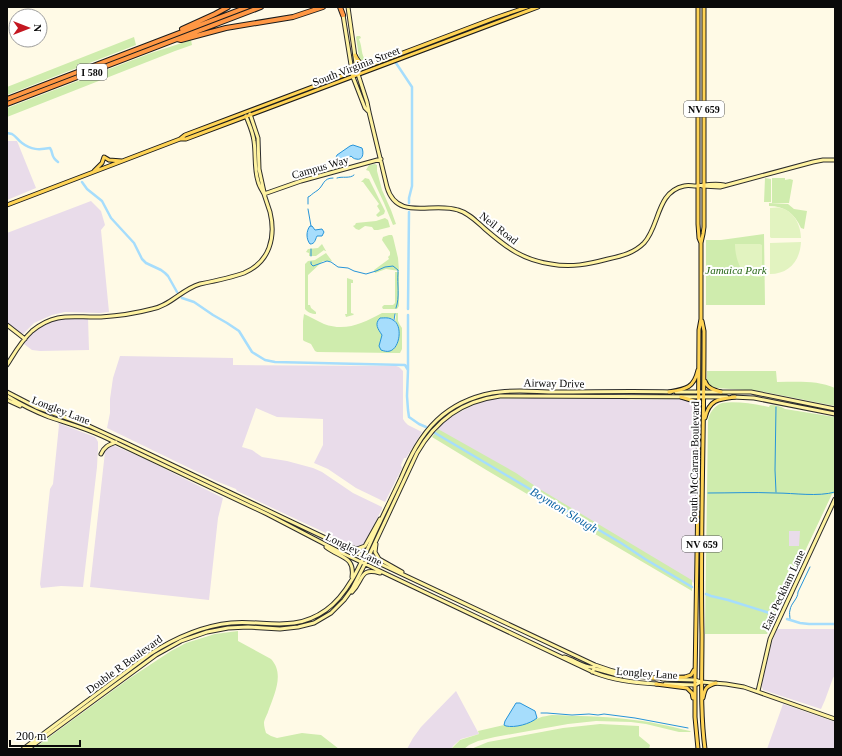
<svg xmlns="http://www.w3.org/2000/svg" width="842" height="756" font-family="'Times New Roman',serif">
	<rect width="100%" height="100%" fill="#fffae6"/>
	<path fill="#e9dcea" d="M7,141H17L36,188L7,200Z
		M91,201L101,211L105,225L101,230L109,312L100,313L65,312L52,315L34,323L23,334L7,325V233Z
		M68,318H88L89,350L40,351L32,350L24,344L31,335L39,328L48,323L58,319Z
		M120,356L233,358V365L396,366L399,367L403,371V419L405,422L408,425L422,432L406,458H404L401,465L402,468L385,502L356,488L328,469L314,463L323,445V419L277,417L256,408L242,447L252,450L262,457L287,461L313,468L322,472L353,493L382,507V509L365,542L361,546H356L345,542L283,513L237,491L236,489L216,481L107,428L110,413V399L113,378Z
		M534,398L557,399L620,398L631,400L679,399L687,400L695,404L697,410L696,477L695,495L694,583L440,432L441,431L437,429L449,418L458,413L476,404L492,399H521Z
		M58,423L95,437L97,440L98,442V448L97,467L83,587L61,586L41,588L40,584L50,489L53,484L59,425Z
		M113,445L147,460L223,498L218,518L209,600L90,587L105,452L108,447Z
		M789,531H800V546H789Z
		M777,629H835V675L833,678L825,700L821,709L763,690L762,687V684L772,642Z
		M456,691L479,734L461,739L454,745L451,749H407L413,738L421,727Z
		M783,704L835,722V749H767Z"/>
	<path fill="#cfecad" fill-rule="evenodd" d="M357,36H360L361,38L359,39C363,49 360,53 367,63L363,62L359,57L356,37Z
		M134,37L136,45L7,95V87Z
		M191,40L192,45L175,51L7,117V108L151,53Z
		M375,164L377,165V171L382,190L391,210L396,224L393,225L384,203L369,171L366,170L369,165Z
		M365,178L369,179L385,211L384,214L378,217L376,215L380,211L377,206L379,204L363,182H361Z
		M765,178L771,179V202H764Z
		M772,178H785V180L790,179L793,180L789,203H772Z
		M769,203L788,204L794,209L807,211L804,229L801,228C795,214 785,206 769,206Z
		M385,218L388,220L390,227L378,230H374L372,227L365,226L359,230L356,229L353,226L355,225L356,223L376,221Z
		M764,234L765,305H706V240H721Z
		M389,235H392L393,237L398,258L399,271L386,269L375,273L374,270L389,259L388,257L390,255V252L382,240L383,237Z
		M322,244L326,251H325L324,250L316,256H309V253L306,252L308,249L318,248Z
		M326,253L332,261H323L308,275V305H310L311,308L316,312V314C312,314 307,312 305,309V264L308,261L315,260Z
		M395,272H399V306L397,309H383L382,307L384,305H393L395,303Z
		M347,278L353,280V283H351V313L354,314L353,315L346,317L345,314H347Z
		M382,313H398V321L400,325L402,328V349L400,353H397L317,352L315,351L311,344L304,341L303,340V321L304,314C311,317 317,321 324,324C346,332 363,323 382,313ZM395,314H396V317L395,321C402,331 399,338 394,348L379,346L382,335L377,326L387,318L393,319L394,318Z
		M707,371H776L777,382C796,382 817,380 835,388V406L759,391L717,388L713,387L707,383Z
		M722,403C736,401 755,404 769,407L770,405C776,405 780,406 785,409L835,417V493L832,494L798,566H792L788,572L794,576L778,611L776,618L767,634H705L708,421C709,413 714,406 722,403ZM789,531H800L799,546H789Z
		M438,429L516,473L538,488L690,579L692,580V591L488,471L432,437Z
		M238,631V641L271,659C285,674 274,695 268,712C267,715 264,720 264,723C264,726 265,730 266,733L271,736L277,738L302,733L311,734L321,735L339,749H33L130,678L171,651L186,643L215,634Z
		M552,715C577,716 601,716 626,719C648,721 669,726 690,731L691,732H679L646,724L631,722L596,721L568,724L495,737L478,741L469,745L464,749H451L460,740L479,734L478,731L504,725C513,731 530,721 539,718C543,716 548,716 552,715Z
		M600,724L639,726V736L650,745L649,749H471L488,742L563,728Z"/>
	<path fill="#e2f3c0" d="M770,208C773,208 777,207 780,208C794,210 801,226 801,238H771L770,237Z
		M801,242C800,261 789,274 770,274V243Z
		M735,244H760L762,245V277C759,277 755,277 752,276C739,274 735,255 735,244Z"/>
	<path fill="#a6ddfc" stroke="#2694d9" d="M353,145L362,148C364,153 363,161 356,159C354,159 352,157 351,156L341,163L336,162L335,160L337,155L350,146Z
		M310,226H312L315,230L322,229L324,232L322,236H317C315,240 315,244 310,244C306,239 306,231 310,226Z
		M380,318C385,318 389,317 393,320C403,325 400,348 390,351C387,352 384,351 381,350L379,346L382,335C378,329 374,324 380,318Z
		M516,703H520L535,711L537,718C530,724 515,728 506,726L504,725L505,721Z"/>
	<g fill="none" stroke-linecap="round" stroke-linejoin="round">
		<path stroke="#2694d9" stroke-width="1" d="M337,178C342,176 350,179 354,175
			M308,204V197L310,196C312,194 315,192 318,190C324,185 323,178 333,178
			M308,209L311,226
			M311,249V256
			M311,262V264L313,266L327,261L331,262L338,267L348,268L354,271L366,274L376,271L385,267L393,266L398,270V273C397,284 400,297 396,308
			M394,320L395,314
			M776,407L775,470L776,492
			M708,493C731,493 753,492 776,493C794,493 818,497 835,492
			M790,620C790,616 789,613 790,610C791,603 798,599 798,592L810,567
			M541,713H547L572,715L589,714L598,715L604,714L635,718L688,728"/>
		<path stroke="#a6ddfc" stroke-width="2.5" d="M396,63L412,87V186L409,198V203
			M7,133L12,134C16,136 18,140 22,143C31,150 39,150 50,148C54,154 50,156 58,162
			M82,182L87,189L102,201L111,218L134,243L142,259L146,263L161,270L165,273L168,276L177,292
			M182,298L194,302L213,315L227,323L239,331L252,352L265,360L275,362L405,365L408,370L407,396L408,410L409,417L419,424L426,427
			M408,309L409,212
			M408,315V370
			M435,433L621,543L645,559L692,587
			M706,594L711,596L728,600L776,615
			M787,619L800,623L809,624H835"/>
		<defs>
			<path id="secondary" d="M348,7L357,71L367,102L369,112L387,187C397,222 433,201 458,210C469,213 477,222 485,229C507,248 523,260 551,264C571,268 589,264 608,259C622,256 634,253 644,243C660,226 656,192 684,186C688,185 692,186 696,186C705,185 715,183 724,185
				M343,15L353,77L365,108L369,112
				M250,114L258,138L259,169L264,192
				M702,186L720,187L813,162L823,160H835
				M264,194L301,181L381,159
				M7,325L25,339
				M7,365C14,354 21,341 32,331C56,311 74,318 101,317C116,316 137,313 152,309C170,306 182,289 200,284C215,281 230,278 244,273C270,262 276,237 270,212C268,206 266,200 264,194C262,190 259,186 258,181C254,168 256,155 254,141C253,132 249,124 246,116
				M7,392L36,407L89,426L126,443L372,560L595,665C616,673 633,677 655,678
				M676,392H751L835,409
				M7,396C20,404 34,411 49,417C67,423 85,428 102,436L267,514L340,552L595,673C616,681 636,683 657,684
				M732,397L754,398L835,414
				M7,400L20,406
				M101,454C104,447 108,445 116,442
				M376,544L375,552L379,559L402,572
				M348,546L357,549L365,546L380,519
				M326,547C340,558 355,556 352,577
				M352,592C364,580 359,567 380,573
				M564,657C573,659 586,669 594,667
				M592,672L594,669H596L621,676
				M662,679L695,680L701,682L726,684L744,687L835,719
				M665,684L695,685L701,682
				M758,691L770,639L835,499
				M23,749L150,654C175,638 201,626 231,623C266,620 294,633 326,610C352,592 366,550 380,522C387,507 394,493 401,478C410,457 420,436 437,420C452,406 471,397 492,393C513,389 535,392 557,392C595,392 633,391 671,392
				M28,749L156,655L181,641L207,632L228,628L248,627L280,629L298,627L314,623L331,613L344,600L352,589L368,558L417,453C436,420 462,401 500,396L727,397"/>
			<path id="primary" d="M698,7V224L699,238L701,243
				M355,55C359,63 361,65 371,64
				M180,139L185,135L416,48L495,18L527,7
				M94,171L102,163L104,157L109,160L122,161
				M7,205L180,139H186L538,7
				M702,321L704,331V341C704,439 700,537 702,634C702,673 700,711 705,749
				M705,381C707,388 714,390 721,392
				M669,392C686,389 694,388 698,370
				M681,397L694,401L698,406
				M705,418C709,400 718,399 735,397
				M652,678L685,677L691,675L694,670
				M656,684L687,688L692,693L693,698
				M703,698C705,688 706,686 716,683
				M698,749L695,717V680L698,491L699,330L701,319V243L703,234L704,227V7"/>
			<path id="highway" d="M340,7L343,15
				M182,29L215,14L228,7
				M177,39L181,40L226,28L293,17L323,7
				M7,99L247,7
				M7,104L261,7"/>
		</defs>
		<use href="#secondary" stroke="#2c2c2c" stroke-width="5"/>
		<use href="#primary" stroke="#1b1b1b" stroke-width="5"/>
		<use href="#highway" stroke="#1b1b1b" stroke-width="6"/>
		<use href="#secondary" stroke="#fff3a1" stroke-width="3"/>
		<use href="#primary" stroke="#ffd456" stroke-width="3"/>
		<use href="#highway" stroke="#ff9744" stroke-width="4"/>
	</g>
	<g text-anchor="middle" stroke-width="4" stroke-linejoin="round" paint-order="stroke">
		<g fill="#fff" stroke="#545454" stroke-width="1">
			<rect x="77" y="64" width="30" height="16" rx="3"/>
			<rect x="684" y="101" width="40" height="16" rx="3"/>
			<rect x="682" y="536" width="40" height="16" rx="3"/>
		</g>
		<g font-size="10" font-weight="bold" fill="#0a0a0a">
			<text x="92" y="76">I 580</text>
			<text x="704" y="113">NV 659</text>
			<text x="702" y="548">NV 659</text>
		</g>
		<g font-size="11" fill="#0a0a0a" stroke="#fff">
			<text transform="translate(356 66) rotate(-21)" y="4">South Virginia Street</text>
			<text transform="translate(320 167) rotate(-16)" y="4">Campus Way</text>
			<text transform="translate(499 228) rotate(38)" y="4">Neil Road</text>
			<text transform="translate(554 383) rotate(1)" y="4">Airway Drive</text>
			<text transform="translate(61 410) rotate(21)" y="4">Longley Lane</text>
			<text transform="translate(694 462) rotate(-89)" y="4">South McCarran Boulevard</text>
			<text transform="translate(354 549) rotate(26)" y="4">Longley Lane</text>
			<text transform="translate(783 590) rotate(-65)" y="4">East Peckham Lane</text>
			<text transform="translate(124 664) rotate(-36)" y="4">Double R Boulevard</text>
			<text transform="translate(647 673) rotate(4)" y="4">Longley Lane</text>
		</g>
		<g font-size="11" font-style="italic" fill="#276616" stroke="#fff">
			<text x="736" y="274">Jamaica Park</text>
		</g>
		<g font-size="12" font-style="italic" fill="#0a63a5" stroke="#fff">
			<text transform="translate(564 510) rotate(31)" y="4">Boynton Slough</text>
		</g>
	</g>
	<rect width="842" height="756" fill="none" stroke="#0a0a0a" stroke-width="16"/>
	<g transform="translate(28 28) rotate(90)"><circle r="19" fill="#ffffff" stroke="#9d9d9d"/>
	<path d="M0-3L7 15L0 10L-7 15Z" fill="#c41721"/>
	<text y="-6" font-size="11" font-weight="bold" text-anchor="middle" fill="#0a0a0a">N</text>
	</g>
	<path d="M10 740v6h70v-6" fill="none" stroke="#0a0a0a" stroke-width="2"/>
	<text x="16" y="740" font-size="12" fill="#0a0a0a" stroke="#ffffff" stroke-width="3" paint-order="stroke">200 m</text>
</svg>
